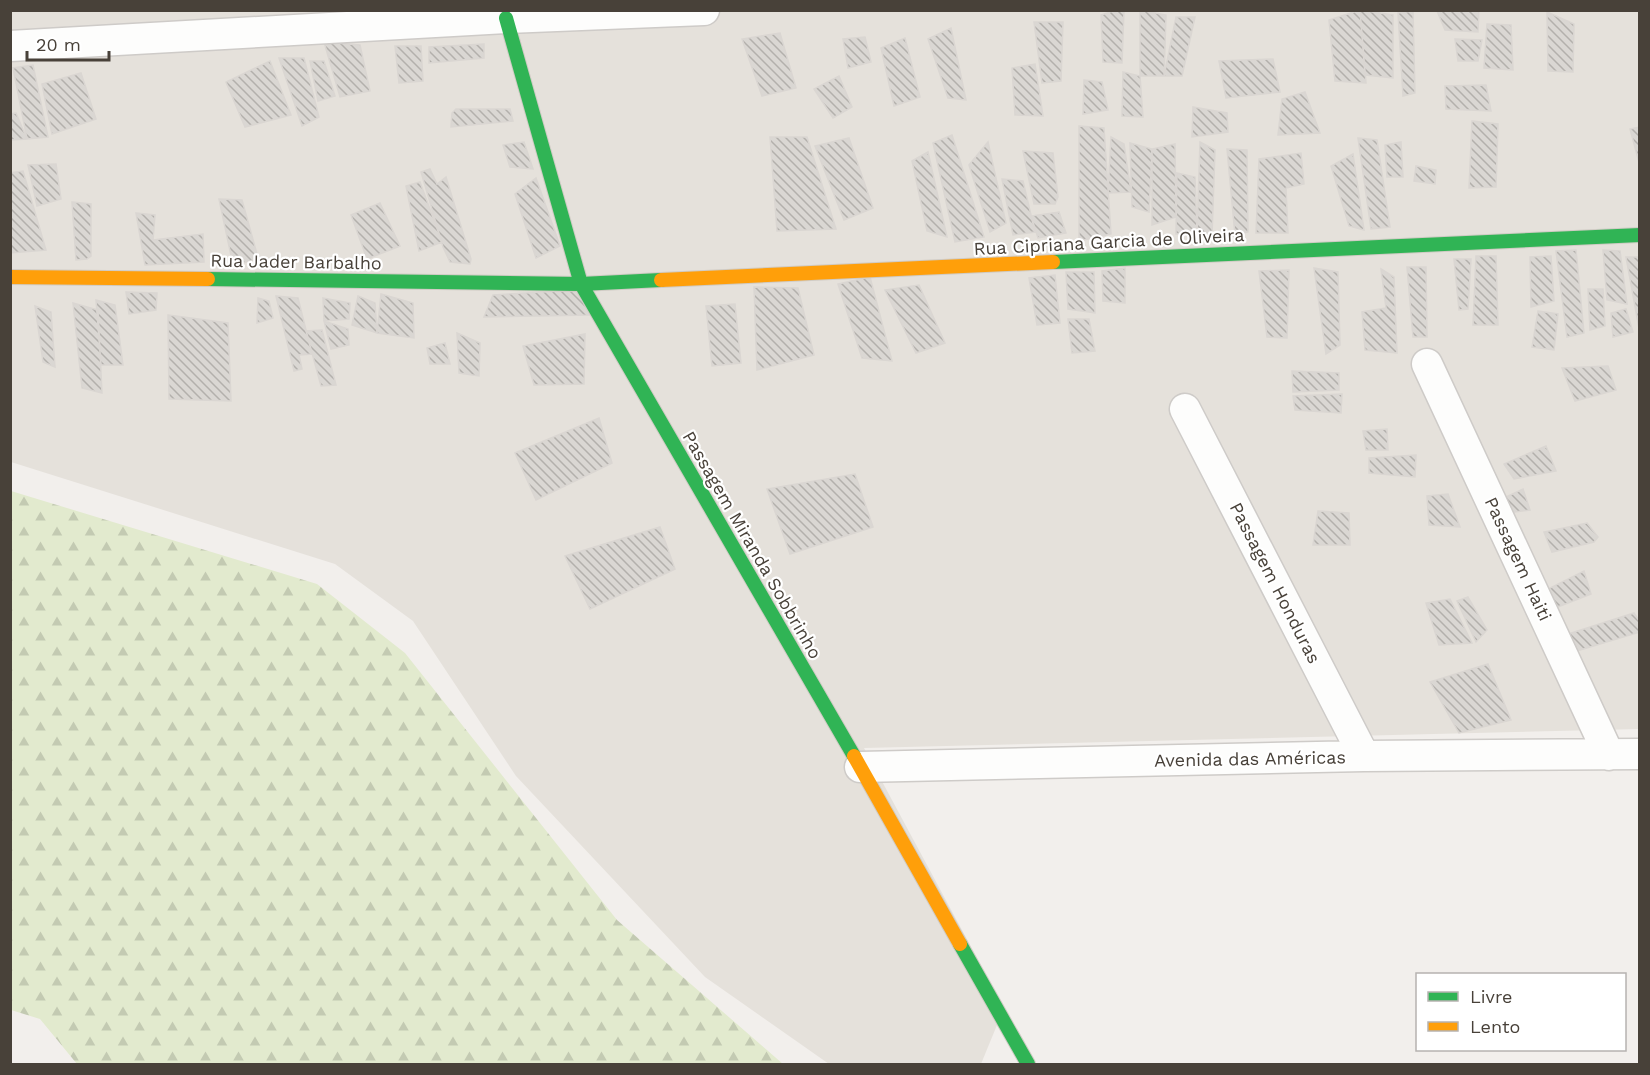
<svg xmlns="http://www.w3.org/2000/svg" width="1650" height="1075" font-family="'Work Sans',sans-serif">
	<defs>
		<pattern id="forest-firs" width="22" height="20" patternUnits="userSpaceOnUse" patternTransform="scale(1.5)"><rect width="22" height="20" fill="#e2eace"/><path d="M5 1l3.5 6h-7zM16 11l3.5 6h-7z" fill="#c3cab2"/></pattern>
		<pattern id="building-back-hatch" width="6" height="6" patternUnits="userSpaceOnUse" patternTransform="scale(1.5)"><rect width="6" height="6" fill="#dad7d3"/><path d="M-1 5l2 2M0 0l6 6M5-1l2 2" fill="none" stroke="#b3b0ac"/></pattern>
	</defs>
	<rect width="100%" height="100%" fill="#f2efec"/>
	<path fill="#e5e1db" d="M11,11H1639V729L864,748L1004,1008L981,1064H829L705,977L516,776L413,621L335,564L11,462Z"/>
	<path fill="url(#forest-firs)" d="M11,491L317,584L405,653L617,920L783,1064H77L40,1019L11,1010Z"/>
	<path fill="url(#building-back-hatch)" stroke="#dad6d2" stroke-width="1.5" d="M1116,10H1124L1122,63L1103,62L1101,15Z
		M1140,10L1166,15L1164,76H1140Z
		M1360,10L1366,83L1335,81L1329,20Z
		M1360,10L1393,15V78L1365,75Z
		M1479,10L1478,32L1445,30L1437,11Z
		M1413,11L1415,93L1403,96L1398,13Z
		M1547,12L1574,24L1573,72L1548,71Z
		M1176,17H1195L1182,76H1164Z
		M1034,22H1063L1061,81L1042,83Z
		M1487,24L1511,25L1513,70L1484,68Z
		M951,28L966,100L948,98L928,39Z
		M780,33L796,88L762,96L742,39Z
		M865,37L871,62L848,68L843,39Z
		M905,38L920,97L894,106L881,48Z
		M1455,39L1482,40L1478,61H1458Z
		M324,42L360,45L370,91L340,97Z
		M484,44V58L429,63V47Z
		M395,46H421L423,81L399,83Z
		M279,58H304L319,117L302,126Z
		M1273,59L1280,92L1226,98L1219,61Z
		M270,61L291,115L245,127L226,82Z
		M310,61H324L335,96L318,101Z
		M1035,64L1043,116L1015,115L1012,68Z
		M33,65L48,137L27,139L13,68Z
		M1123,72L1140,76L1143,117L1122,116Z
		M81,73L96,119L52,134L42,84Z
		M839,76L852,107L833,118L814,89Z
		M1084,80L1102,82L1108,110L1083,114Z
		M1486,85L1491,111L1446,109L1445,86Z
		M1305,92L1320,133L1278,135L1282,99Z
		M1193,107L1227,113L1228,132L1192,137Z
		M456,109H510L513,121L451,127L452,113Z
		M16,113L27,139L10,140V114Z
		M1472,121L1498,124L1496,187L1469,188Z
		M1079,126L1104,128L1111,234L1079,241Z
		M1640,127V166L1630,129Z
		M952,135L984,237L955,242L933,143Z
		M770,137H807L836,229L777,231Z
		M1111,137L1124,144L1131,192L1108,193Z
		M849,138L873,208L844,220L815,146Z
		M1358,138L1377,140L1390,227L1371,229Z
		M524,142L533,169L510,167L503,145Z
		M988,142L1006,223L990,232L969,165Z
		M1200,142L1215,150L1212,236L1197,233Z
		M1401,142L1403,177H1387L1385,145Z
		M1130,143L1152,149L1149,212L1132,207Z
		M1175,144L1176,217L1152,225V149Z
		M1227,149L1247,150L1248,232L1235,235Z
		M1023,151L1053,153L1058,197L1055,204H1034Z
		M928,152L947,237L927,231L912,161Z
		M1301,153L1304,184L1286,188L1288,233H1256L1259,159Z
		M1353,154L1364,230L1349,226L1331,166Z
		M56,164L61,199L37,206L28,165Z
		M1416,166L1436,170L1435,184L1414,181Z
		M430,169L437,184L446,177L471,259L470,264L450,262L443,247L421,172Z
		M23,171L46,250L10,253V173Z
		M1177,173L1195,177L1197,233L1176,234Z
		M536,178L560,246L536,258L515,194Z
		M1002,179L1023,181L1035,232L1013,235Z
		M420,182L442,242L419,251L406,186Z
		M219,199L242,200L257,254L262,258L233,265Z
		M72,202L91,204V256L87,259L76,260Z
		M380,203L400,246L367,259L351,215Z
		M1059,212L1066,233L1038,238L1031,216Z
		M136,213L155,215L153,240L203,234L204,262L145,265Z
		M1576,250L1584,333L1567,337L1556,251Z
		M1603,250L1620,251L1627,304L1607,300Z
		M1476,256H1496L1498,325H1473Z
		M1551,256L1554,301L1531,307L1530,257Z
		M1626,257H1640V334Z
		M1454,259H1471L1468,309L1459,310Z
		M1407,267H1426L1427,337H1413Z
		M1125,268V303L1103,301L1102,271Z
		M1314,268L1338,272L1340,345L1326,354Z
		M1381,269L1394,277L1397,353L1365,350L1362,312L1386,308Z
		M1289,270L1287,338L1267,337L1259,271Z
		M1066,272H1094L1095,313L1068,309Z
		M1055,275L1060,323L1037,325L1029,278Z
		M870,277L892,361L862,358L838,284Z
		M919,285L945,343L916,353L885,290Z
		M754,287L798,288L814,355L757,370Z
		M1588,289H1603L1605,326L1590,330Z
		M578,290L589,315L484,317L493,295Z
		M126,292L157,293L156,310L129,314Z
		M381,294L413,303L414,338L377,333Z
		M276,296L298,298L312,354L299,355L302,369L294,371Z
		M358,296L375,303L377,333L352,325Z
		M258,298L269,301L273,318L257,323Z
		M323,298L350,303L349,319L324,321Z
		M96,300L115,305L123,365H101Z
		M73,303L98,310L102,393L82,388Z
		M735,304L741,363L712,366L706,306Z
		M35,306L51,312L55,367L43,362Z
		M1626,309L1633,332L1613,337L1611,313Z
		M1538,311L1558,314L1554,350L1532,347Z
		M168,315L228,323L231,401L169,399Z
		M1068,319H1089L1095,351L1072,353Z
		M324,321L348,329L349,345L331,349Z
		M322,330L336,385L321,386L306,331Z
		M457,333L480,343L479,376L459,373Z
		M585,334L584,384L534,385L523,346Z
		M445,343L450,364H430L427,348Z
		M1608,366L1616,390L1575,401L1562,368Z
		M1292,371L1339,373V390L1293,392Z
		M1342,394L1341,413L1295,410L1293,396Z
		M599,418L612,463L536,500L515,453Z
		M1387,429L1388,450H1366L1363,431Z
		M1546,446L1556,471L1514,479L1504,464Z
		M1416,455L1415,477L1369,473V458Z
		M855,474L873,527L790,554L767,489Z
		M1523,489L1530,510L1507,513L1502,499Z
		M1448,494L1460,527L1429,525L1427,496Z
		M1318,511L1349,513L1350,545H1313Z
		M1587,523L1598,537L1594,542L1552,552L1544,532Z
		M660,527L675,569L590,609L565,556Z
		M1584,571L1591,594L1550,610L1542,592Z
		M1468,597L1487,630L1476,642L1457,601Z
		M1450,599L1472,643L1439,645L1426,603Z
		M1634,613L1640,622V632L1570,653L1565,635Z
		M1488,664L1511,720L1459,733L1430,682Z"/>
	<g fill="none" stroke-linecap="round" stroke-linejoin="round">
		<defs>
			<path id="street" d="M10,46L506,18L704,10
				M1427,364L1609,755
				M1185,409L1364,756
				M860,767L1364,756L1640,754"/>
			<path id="fast" d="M506,18L581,284L854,756
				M1053,262L1640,235
				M208,279L581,284L661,280
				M960,944L1028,1064"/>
			<path id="slow" d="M10,277L208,279
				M661,280L1053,262
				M854,756L960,944"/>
		</defs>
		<use href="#street" stroke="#cecbc8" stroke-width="33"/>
		<use href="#fast" stroke="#d0cbc4" stroke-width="16"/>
		<use href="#slow" stroke="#d0cbc4" stroke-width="16"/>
		<use href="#street" stroke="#fdfdfc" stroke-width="30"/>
		<use href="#fast" stroke="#30b455" stroke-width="14"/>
		<use href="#slow" stroke="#ff9f0a" stroke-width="14"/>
	</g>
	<g text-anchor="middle" stroke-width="4.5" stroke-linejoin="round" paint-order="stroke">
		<g font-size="18" fill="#484139" stroke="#fff">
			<text transform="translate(1109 242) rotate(-3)" y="6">Rua Cipriana Garcia de Oliveira</text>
			<text transform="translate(296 262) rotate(1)" y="6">Rua Jader Barbalho</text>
			<text transform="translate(752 545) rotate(60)" y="6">Passagem Miranda Sobbrinho</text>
			<text transform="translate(1518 559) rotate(65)" y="6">Passagem Haiti</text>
			<text transform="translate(1275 583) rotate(63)" y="6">Passagem Honduras</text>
			<text transform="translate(1250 759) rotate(-1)" y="6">Avenida das Américas</text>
		</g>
	</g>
	<rect width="1650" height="1075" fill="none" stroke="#484139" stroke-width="24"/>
	<rect x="1416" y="973" width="210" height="78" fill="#ffffff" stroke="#b6b3b0" stroke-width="1.5"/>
	<rect x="1428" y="992" width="30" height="9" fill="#30b455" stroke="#b6b3b0" stroke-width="1.5"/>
	<text x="1470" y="1003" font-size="18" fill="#484139">Livre</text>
	<rect x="1428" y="1022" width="30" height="9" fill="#ff9f0a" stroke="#b6b3b0" stroke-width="1.5"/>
	<text x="1470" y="1033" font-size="18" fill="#484139">Lento</text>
	<path d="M27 51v9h82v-9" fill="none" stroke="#484139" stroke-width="3"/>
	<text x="36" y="51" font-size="18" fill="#484139" stroke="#ffffff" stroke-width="4.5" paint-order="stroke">20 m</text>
</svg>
